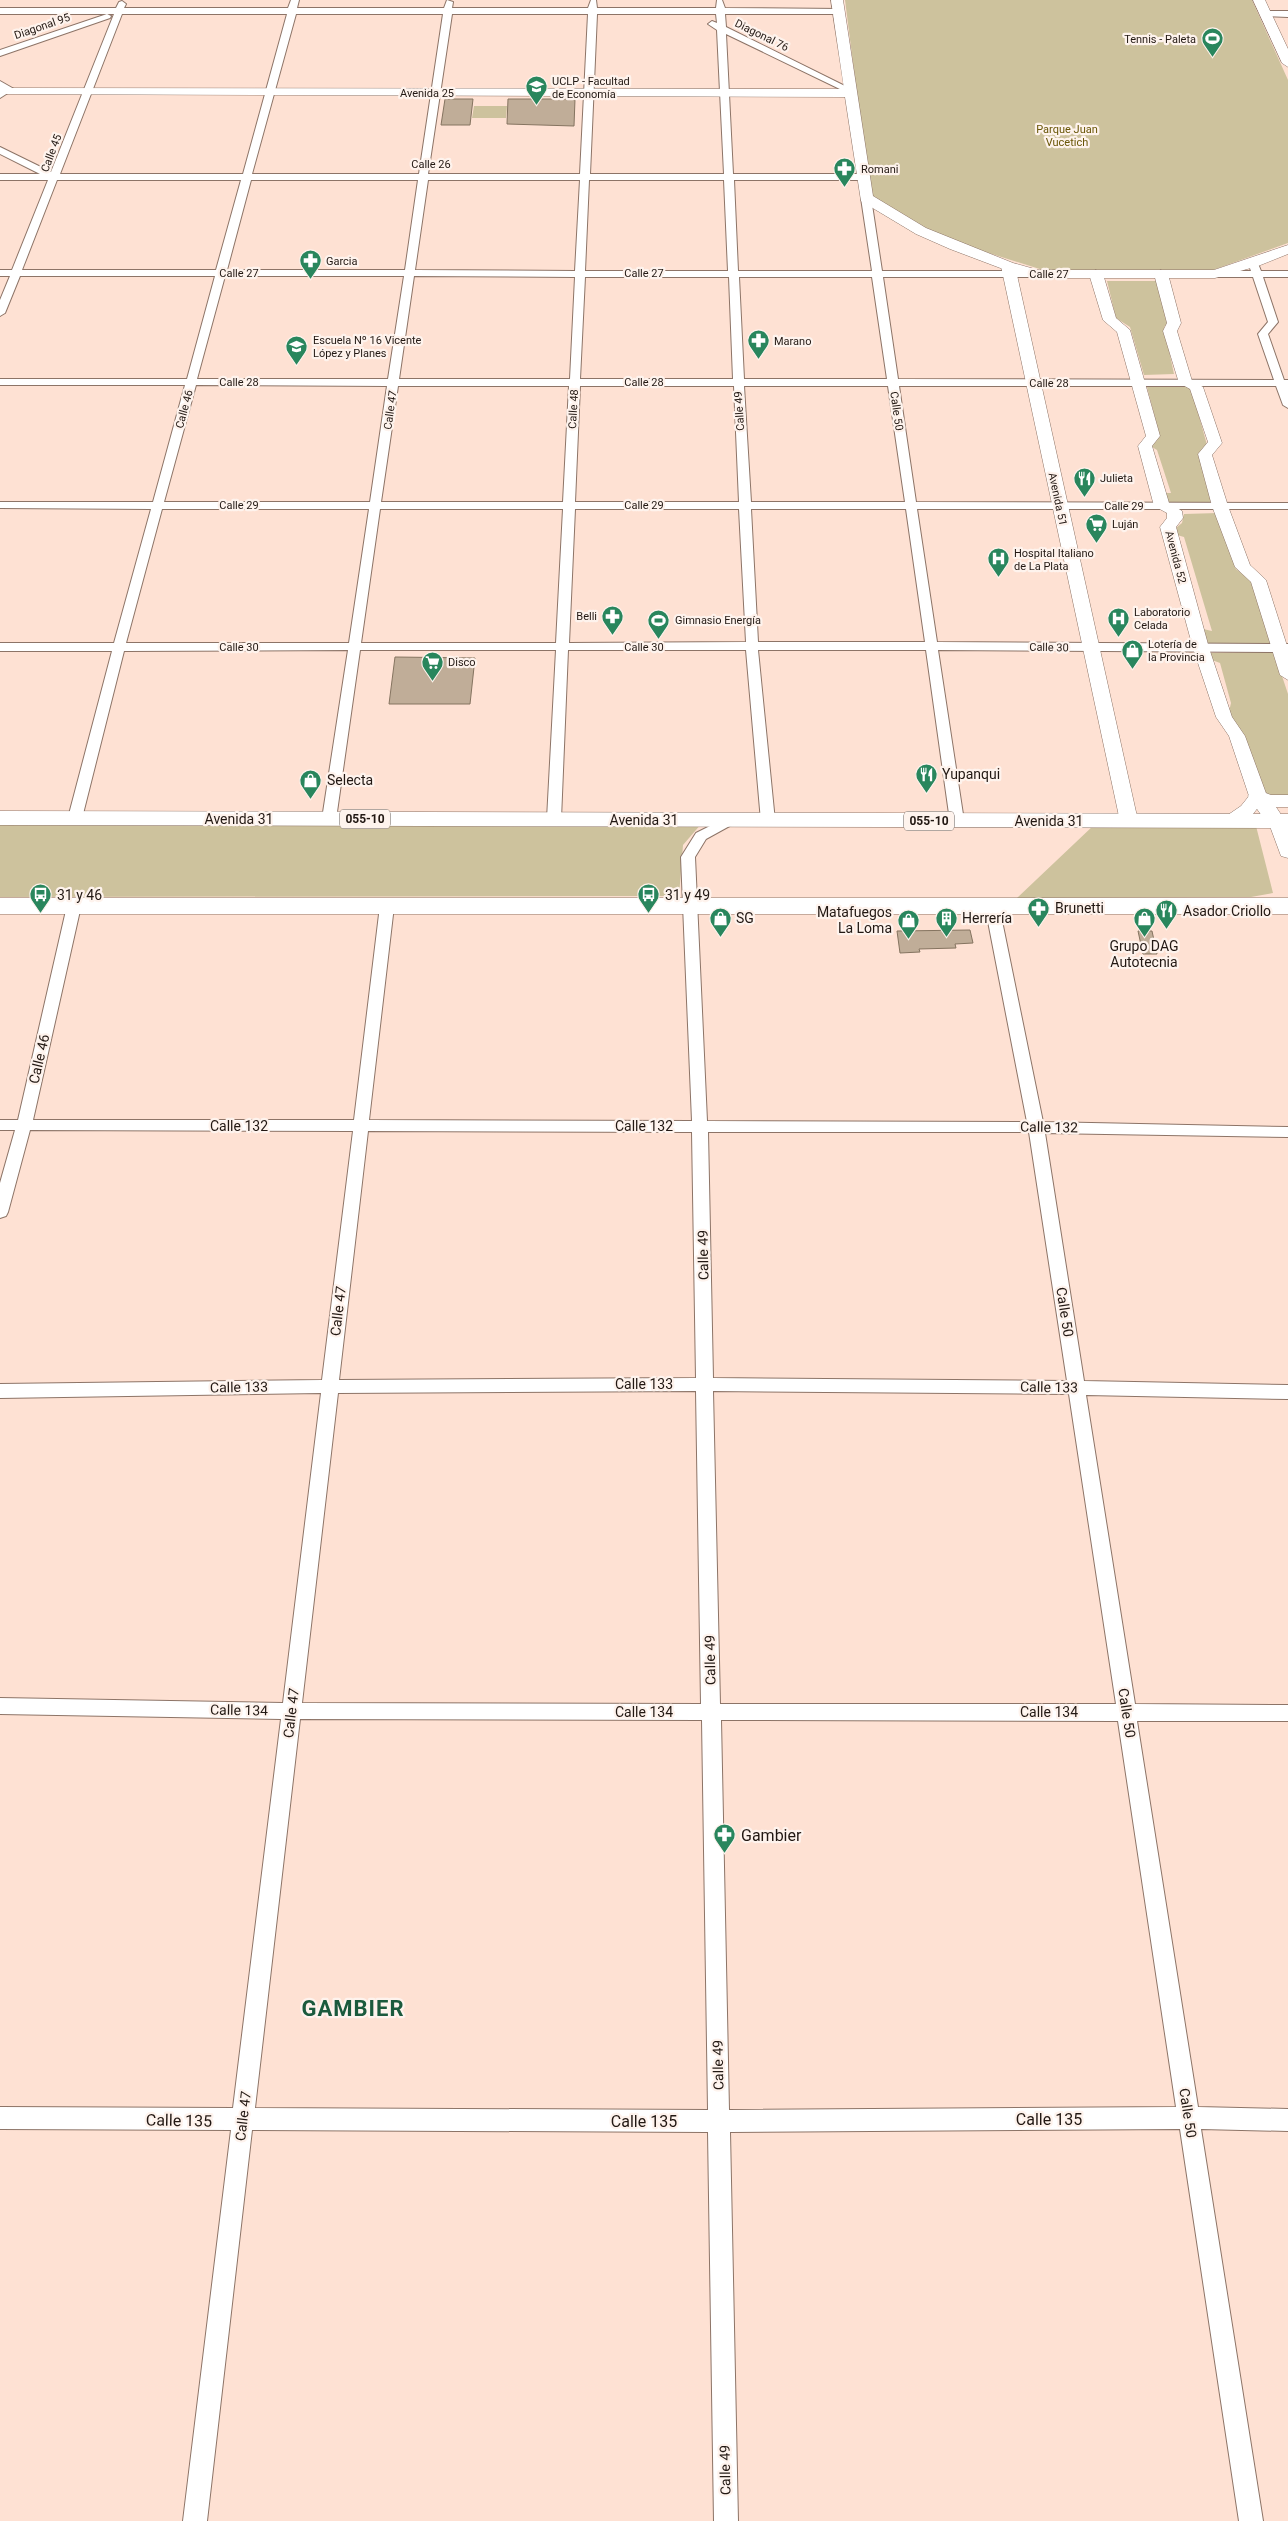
<svg xmlns="http://www.w3.org/2000/svg" width="1288" height="2521" font-family="Roboto,sans-serif">
	<rect width="100%" height="100%" fill="#fee1d3"/>
	<path fill="#cdc29d" d="M845,0H1252L1288,80V243L1213,270L1046,271L941,238L870,197Z
		M474,106H507L506,118H472Z
		M1107,281H1157L1171,320L1164,327L1174,374L1144,375L1130,327L1116,318Z
		M1147,387H1191L1207,445L1213,503L1169,505L1164,493H1171L1157,450L1152,447L1153,440L1159,433Z
		M1218,513L1236,569L1253,582L1271,643L1208,645L1203,629L1212,631L1184,537L1177,535V527L1182,523L1184,514Z
		M1274,652L1288,694V796H1266L1228,716L1231,703L1220,663L1212,660L1210,653Z
		M702,823L683,845L679,896L0,897V824Z
		M1094,825L1256,826L1273,893L1251,897L1017,898Z"/>
	<path fill="#c0ad98" stroke="#857460" d="M445,99H473L470,125H441Z
		M508,99H575L574,126L507,124Z
		M395,657L475,658L470,704H389Z
		M970,930L973,943L955,944L956,948L919,949L920,952L900,953L897,931Z
		M1138,931H1152L1157,954H1143Z"/>
	<g fill="none" stroke-linecap="round" stroke-linejoin="round">
		<defs>
			<path id="minor" d="M291,0H299L297,8H444L447,0L453,2L452,8H588L591,0H596L597,8H716L717,0H722L725,8L841,9V13L838,14H725L726,27L853,90L846,92L726,34L733,174H862L867,177L862,180H734L738,271H872L861,198L866,195L871,198L882,271H1038L1043,274L1038,277H883L898,379L1274,380L1258,334L1268,322L1253,277H1215L1210,274L1215,271H1251L1248,263L1253,260L1257,261L1261,271H1288V277H1263L1278,322L1268,334L1284,380H1288V408L1283,405L1276,386H899L916,502L1288,503V509H917L937,642L1288,644V652L938,650L964,821L957,825L950,821L926,650H758L775,821L768,825L761,821L746,650H568L561,819L554,823L547,819L556,650H360L336,819L329,823L322,819L348,650L124,651L82,818L75,822L70,821L68,818L112,651H0V643H114L151,509L0,508V502H153L185,385H0V379H187L215,276H20L5,313L0,316V300L10,276H0V270H12L48,180H0V174H40L0,154V147L51,172L114,14H107L111,16L110,18L0,56V50L107,14H0V8H116L119,2L122,1L126,4L124,8H288ZM122,14H287L243,174H60ZM296,14H443L419,174H252ZM452,14H588L580,174H428ZM597,14H716L717,23L712,21L708,24L717,30L724,174H590ZM57,180H241L216,270H22ZM251,180H418L405,270H227ZM428,180H580L575,271L415,270ZM589,180H724L728,271H585ZM225,276H404L388,379H197ZM414,276L575,277L570,379H399ZM585,277H729L733,379H580ZM739,277H872L887,379H744ZM196,385L387,386L370,502H164ZM398,386H569L563,502H381ZM580,386H734L739,502H575ZM744,386H888L905,502H751ZM162,509H369L349,643H126ZM380,509H563L556,643H361ZM575,509H739L746,642L569,643ZM751,509H906L925,642H758Z
				M1266,11H1288V17L1263,16L1262,14Z
				M730,816L735,817L737,820L735,823L706,839L695,857L707,1121L1027,1122L985,906L992,901L999,906L1043,1122L1288,1127V1137L1045,1133L1084,1381L1288,1385V1399L1086,1395L1135,1704L1288,1705V1721H1137L1198,2107L1288,2109V2131L1201,2129L1263,2521H1239L1180,2129L730,2132L738,2521H714L708,2132L252,2130L207,2521H183L231,2130L0,2129V2107L233,2108L281,1719L0,1714V1698L283,1703L321,1393L0,1398V1384L322,1380L353,1131L30,1130L8,1212L6,1216L0,1218V1183L15,1130H0V1120H18L67,906L74,901L81,906L33,1120H354L380,906L387,901L394,906L369,1120L692,1121L681,857L696,833ZM368,1131L692,1132L696,1378L339,1380ZM708,1132H1029L1067,1381L713,1378ZM696,1391L701,1704L302,1703L338,1393ZM713,1391L1069,1394L1116,1704H720ZM300,1719L702,1720L708,2110L255,2108ZM721,1720L1118,1721L1176,2107L729,2110Z"/>
			<path id="tertiary" d="M1008,262L1015,266L1138,821L1135,825H1123L1120,821L1001,266Z
				M1096,270L1103,274L1116,318L1130,330L1160,436L1152,446L1169,503L1182,511L1183,518L1176,527L1209,648L1232,717L1245,736L1267,796L1253,814L1228,826L1222,825L1219,821L1241,806L1249,796L1229,736L1216,717L1193,648L1160,527L1167,518V513L1154,506L1138,446L1146,436L1117,332L1103,320L1089,274Z
				M1161,270L1168,274L1181,323L1177,331L1192,381L1203,387L1222,443L1212,455L1228,506L1250,565L1266,580L1288,649V680L1280,675L1251,582L1235,567L1212,506L1198,454L1208,442L1190,389L1179,383L1163,331L1167,323L1154,274Z"/>
			<path id="secondary" d="M831,0H843L873,196L926,228L1013,263L1038,270H1214L1288,245V254L1258,266L1215,278H1038L1003,269L950,249L916,234L861,201L845,97L0,94V89L5,88L844,89Z
				M1253,0H1265L1288,49V67L1282,63Z
				M1258,790L1271,795H1288V807H1276L1288,825V858L1281,856L1271,829L1248,796L1251,792Z"/>
			<path id="primary" d="M0,81L14,89L0,98Z"/>
			<path id="trunk" d="M0,811L1288,814V828L0,825Z
				M0,898H1288V914H0Z"/>
		</defs>
		<use href="#minor" stroke="#8d7467" stroke-width="2"/>
		<use href="#tertiary" stroke="#8d7467" stroke-width="1"/>
		<use href="#secondary" stroke="#8d7467" stroke-width="1"/>
		<use href="#primary" stroke="#8d7467" stroke-width="2"/>
		<use href="#trunk" stroke="#8d7467" stroke-width="1"/>
		<use href="#minor" fill="#fff" fill-rule="evenodd"/>
		<use href="#tertiary" fill="#fff" fill-rule="evenodd"/>
		<use href="#secondary" fill="#fff" fill-rule="evenodd"/>
		<use href="#primary" fill="#fff" fill-rule="evenodd"/>
		<use href="#trunk" fill="#fff" fill-rule="evenodd"/>
	</g>
	<defs>
		<symbol id="stadium-pin" viewBox="-11 -11 22 30"><path d="M0 17L-7.5 6A9.5 9.5 0 1 1 7.5 6Z" fill="#29865d" stroke="#fef3ed"/><path d="M0-5a6.5 5 0 1 0 0 10a6.5 5 0 1 0 0-10ZM-3.5-1.8h7v3.6h-7Z" fill="#fff"/></symbol>
		<symbol id="university-pin" viewBox="-11 -11 22 30"><path d="M0 17L-7.5 6A9.5 9.5 0 1 1 7.5 6Z" fill="#29865d" stroke="#fef3ed"/><path d="M0-5L7-2L0 1L-7-2ZM-4 1L0 2.5L4 1V4Q0 6-4 4Z" fill="#fff"/></symbol>
		<symbol id="pharmacy-pin" viewBox="-11 -11 22 30"><path d="M0 17L-7.5 6A9.5 9.5 0 1 1 7.5 6Z" fill="#29865d" stroke="#fef3ed"/><path d="M-2-6h4v4h4v4h-4v4h-4v-4h-4v-4h4Z" fill="#fff"/></symbol>
		<symbol id="school-pin" viewBox="-11 -11 22 30"><path d="M0 17L-7.5 6A9.5 9.5 0 1 1 7.5 6Z" fill="#29865d" stroke="#fef3ed"/><path d="M0-5L7-2L0 1L-7-2ZM-4 1L0 2.5L4 1V4Q0 6-4 4Z" fill="#fff"/></symbol>
		<symbol id="restaurant-pin" viewBox="-11 -11 22 30"><path d="M0 17L-7.5 6A9.5 9.5 0 1 1 7.5 6Z" fill="#29865d" stroke="#fef3ed"/><path d="M-5-6h1v4h1v-4h1v4h1v-4h1v5L-1.5 .5V6h-2V.5L-5-1ZM5-6V6H3V1.5H1.5Q1.5-4 5-6Z" fill="#fff"/></symbol>
		<symbol id="supermarket-pin" viewBox="-11 -11 22 30"><path d="M0 17L-7.5 6A9.5 9.5 0 1 1 7.5 6Z" fill="#29865d" stroke="#fef3ed"/><path d="M-6-5.5h2.5l.6 2H6L4.5 2H-2.5L-4.4-4H-6ZM-1.5 3.2a1.3 1.3 0 1 0 .1 0ZM3 3.2a1.3 1.3 0 1 0 .1 0Z" fill="#fff"/></symbol>
		<symbol id="hospital-pin" viewBox="-11 -11 22 30"><path d="M0 17L-7.5 6A9.5 9.5 0 1 1 7.5 6Z" fill="#29865d" stroke="#fef3ed"/><path d="M-5-5h3v3.5h4V-5h3V5h-3V1.5h-4V5h-3Z" fill="#fff"/></symbol>
		<symbol id="shop-pin" viewBox="-11 -11 22 30"><path d="M0 17L-7.5 6A9.5 9.5 0 1 1 7.5 6Z" fill="#29865d" stroke="#fef3ed"/><path d="M-5-2.5h2.3a2.7 3.5 0 0 1 5.4 0H5L5.5 6h-11ZM-1.5-2.5h3a1.5 2.3 0 0 0-3 0Z" fill="#fff"/></symbol>
		<symbol id="bus-pin" viewBox="-11 -11 22 30"><path d="M0 17L-7.5 6A9.5 9.5 0 1 1 7.5 6Z" fill="#29865d" stroke="#fef3ed"/><path d="M-5-6H5V4H4V6H2V4H-2V6H-4V4H-5ZM-3.5-4V0h7V-4ZM-3.5 1.2v1.5H-2V1.2ZM2 1.2v1.5H3.5V1.2Z" fill="#fff"/></symbol>
		<symbol id="building-pin" viewBox="-11 -11 22 30"><path d="M0 17L-7.5 6A9.5 9.5 0 1 1 7.5 6Z" fill="#29865d" stroke="#fef3ed"/><path d="M-4-6H4V6H1V3H-1V6H-4ZM-2.5-4.3h1.7v1.8h-1.7ZM.8-4.3h1.7v1.8H.8ZM-2.5-1h1.7V.8h-1.7ZM.8-1h1.7V.8H.8Z" fill="#fff"/></symbol>
	</defs>
	<g fill-rule="evenodd">
		<use href="#stadium-pin" x="1200" y="26" width="25" height="34"/>
		<use href="#university-pin" x="524" y="74" width="25" height="34"/>
		<use href="#pharmacy-pin" x="832" y="156" width="25" height="34"/>
		<use href="#pharmacy-pin" x="298" y="248" width="25" height="34"/>
		<use href="#pharmacy-pin" x="746" y="328" width="25" height="34"/>
		<use href="#school-pin" x="284" y="334" width="25" height="34"/>
		<use href="#restaurant-pin" x="1072" y="466" width="25" height="34"/>
		<use href="#supermarket-pin" x="1084" y="512" width="25" height="34"/>
		<use href="#hospital-pin" x="986" y="546" width="25" height="34"/>
		<use href="#pharmacy-pin" x="600" y="604" width="25" height="34"/>
		<use href="#hospital-pin" x="1106" y="606" width="25" height="34"/>
		<use href="#stadium-pin" x="646" y="608" width="25" height="34"/>
		<use href="#shop-pin" x="1120" y="638" width="25" height="34"/>
		<use href="#supermarket-pin" x="420" y="650" width="25" height="34"/>
		<use href="#restaurant-pin" x="914" y="762" width="25" height="34"/>
		<use href="#shop-pin" x="298" y="768" width="25" height="34"/>
		<use href="#bus-pin" x="28" y="882" width="25" height="34"/>
		<use href="#bus-pin" x="636" y="882" width="25" height="34"/>
		<use href="#pharmacy-pin" x="1026" y="896" width="25" height="34"/>
		<use href="#restaurant-pin" x="1154" y="898" width="25" height="34"/>
		<use href="#shop-pin" x="708" y="906" width="25" height="34"/>
		<use href="#building-pin" x="934" y="906" width="25" height="34"/>
		<use href="#shop-pin" x="1132" y="906" width="25" height="34"/>
		<use href="#shop-pin" x="896" y="908" width="25" height="34"/>
		<use href="#pharmacy-pin" x="712" y="1822" width="25" height="34"/>
	</g>
	<g text-anchor="middle" stroke-width="4.5" stroke-linejoin="round" paint-order="stroke">
		<g font-size="11" fill="#221813" stroke="#fef3ed">
			<text transform="translate(42 26) rotate(-19)" y="4">Diagonal 95</text>
			<text transform="translate(762 35) rotate(26)" y="4">Diagonal 76</text>
			<text x="427" y="97">Avenida 25</text>
			<text transform="translate(51 153) rotate(-69)" y="4">Calle 45</text>
			<text x="431" y="168">Calle 26</text>
			<text x="239" y="277">Calle 27</text>
			<text x="644" y="277">Calle 27</text>
			<text x="1049" y="278">Calle 27</text>
			<text x="239" y="386">Calle 28</text>
			<text x="644" y="386">Calle 28</text>
			<text x="1049" y="387">Calle 28</text>
			<text transform="translate(184 409) rotate(-75)" y="4">Calle 46</text>
			<text transform="translate(573 409) rotate(-87)" y="4">Calle 48</text>
			<text transform="translate(390 410) rotate(-82)" y="4">Calle 47</text>
			<text transform="translate(739 411) rotate(-94)" y="4">Calle 49</text>
			<text transform="translate(897 411) rotate(82)" y="4">Calle 50</text>
			<text transform="translate(1058 499) rotate(78)" y="4">Avenida 51</text>
			<text x="239" y="509">Calle 29</text>
			<text x="644" y="509">Calle 29</text>
			<text x="1124" y="510">Calle 29</text>
			<text transform="translate(1176 557) rotate(75)" y="4">Avenida 52</text>
			<text x="239" y="651">Calle 30</text>
			<text x="644" y="651">Calle 30</text>
			<text transform="translate(1049 647) rotate(1)" y="4">Calle 30</text>
		</g>
		<g font-size="11" fill="#221813" stroke="#fef3ed" text-anchor="start">
			<text x="1196" y="43" text-anchor="end">Tennis - Paleta</text>
			<text x="552" y="85">UCLP - Facultad<tspan x="552" dy="13">de Economía</tspan></text>
			<text x="861" y="173">Romani</text>
			<text x="326" y="265">Garcia</text>
			<text x="313" y="344">Escuela Nº 16 Vicente<tspan x="313" dy="13">López y Planes</tspan></text>
			<text x="774" y="345">Marano</text>
			<text x="1100" y="482">Julieta</text>
			<text x="1112" y="528">Luján</text>
			<text x="1014" y="557">Hospital Italiano<tspan x="1014" dy="13">de La Plata</tspan></text>
			<text x="1134" y="616">Laboratorio<tspan x="1134" dy="13">Celada</tspan></text>
			<text x="597" y="620" text-anchor="end">Belli</text>
			<text x="675" y="624">Gimnasio Energía</text>
			<text x="1148" y="648">Lotería de<tspan x="1148" dy="13">la Provincia</tspan></text>
			<text x="448" y="666">Disco</text>
		</g>
		<g font-size="11" fill="#695607" stroke="#fef3ed">
			<text x="1067" y="133">Parque Juan<tspan x="1067" dy="13">Vucetich</tspan></text>
		</g>
		<g fill="#fef3ed" stroke="#645a54" stroke-width="1">
			<rect x="340" y="809.5" width="50" height="19" rx="4"/>
			<rect x="904" y="811.5" width="50" height="19" rx="4"/>
		</g>
		<g font-size="12" font-weight="bold" fill="#221813">
			<text x="365" y="823">055-10</text>
			<text x="929" y="825">055-10</text>
		</g>
		<g font-size="14" fill="#221813" stroke="#fef3ed" text-anchor="start">
			<text x="942" y="779">Yupanqui</text>
			<text x="327" y="785">Selecta</text>
			<text x="57" y="900">31 y 46</text>
			<text x="665" y="900">31 y 49</text>
			<text x="1055" y="913">Brunetti</text>
			<text x="1183" y="916">Asador Criollo</text>
			<text x="892" y="917" text-anchor="end">Matafuegos<tspan x="892" dy="16">La Loma</tspan></text>
			<text x="736" y="923">SG</text>
			<text x="962" y="923">Herrería</text>
			<text x="1144" y="951" text-anchor="middle">Grupo DAG<tspan x="1144" dy="16">Autotecnia</tspan></text>
		</g>
		<g font-size="14" fill="#221813" stroke="#fef3ed">
			<text x="239" y="824">Avenida 31</text>
			<text x="644" y="825">Avenida 31</text>
			<text x="1049" y="826">Avenida 31</text>
			<text transform="translate(39 1059) rotate(-77)" y="5">Calle 46</text>
			<text x="239" y="1131">Calle 132</text>
			<text x="644" y="1131">Calle 132</text>
			<text transform="translate(1049 1127) rotate(1)" y="5">Calle 132</text>
			<text transform="translate(703 1255) rotate(-91)" y="5">Calle 49</text>
			<text transform="translate(338 1311) rotate(-83)" y="5">Calle 47</text>
			<text transform="translate(1065 1312) rotate(81)" y="5">Calle 50</text>
			<text x="644" y="1389">Calle 133</text>
			<text transform="translate(239 1387) rotate(-1)" y="5">Calle 133</text>
			<text transform="translate(1049 1387) rotate(1)" y="5">Calle 133</text>
			<text transform="translate(710 1660) rotate(-91)" y="5">Calle 49</text>
			<text transform="translate(239 1710) rotate(1)" y="5">Calle 134</text>
			<text x="644" y="1717">Calle 134</text>
			<text x="1049" y="1717">Calle 134</text>
			<text transform="translate(291 1713) rotate(-83)" y="5">Calle 47</text>
			<text transform="translate(1127 1713) rotate(81)" y="5">Calle 50</text>
			<text transform="translate(718 2065) rotate(-91)" y="5">Calle 49</text>
			<text transform="translate(1188 2113) rotate(81)" y="5">Calle 50</text>
			<text transform="translate(243 2116) rotate(-83)" y="5">Calle 47</text>
			<text transform="translate(725 2470) rotate(-91)" y="5">Calle 49</text>
		</g>
		<g font-size="16" fill="#221813" stroke="#fef3ed" text-anchor="start">
			<text x="741" y="1841">Gambier</text>
		</g>
		<g font-size="16" fill="#221813" stroke="#fef3ed">
			<text x="1049" y="2125">Calle 135</text>
			<text transform="translate(179 2120) rotate(1)" y="6">Calle 135</text>
			<text x="644" y="2127">Calle 135</text>
		</g>
		<g font-size="22" font-weight="bold" letter-spacing="1" fill="#1b5a3d" stroke="#fef3ed">
			<text x="353" y="2016">GAMBIER</text>
		</g>
	</g>
</svg>
